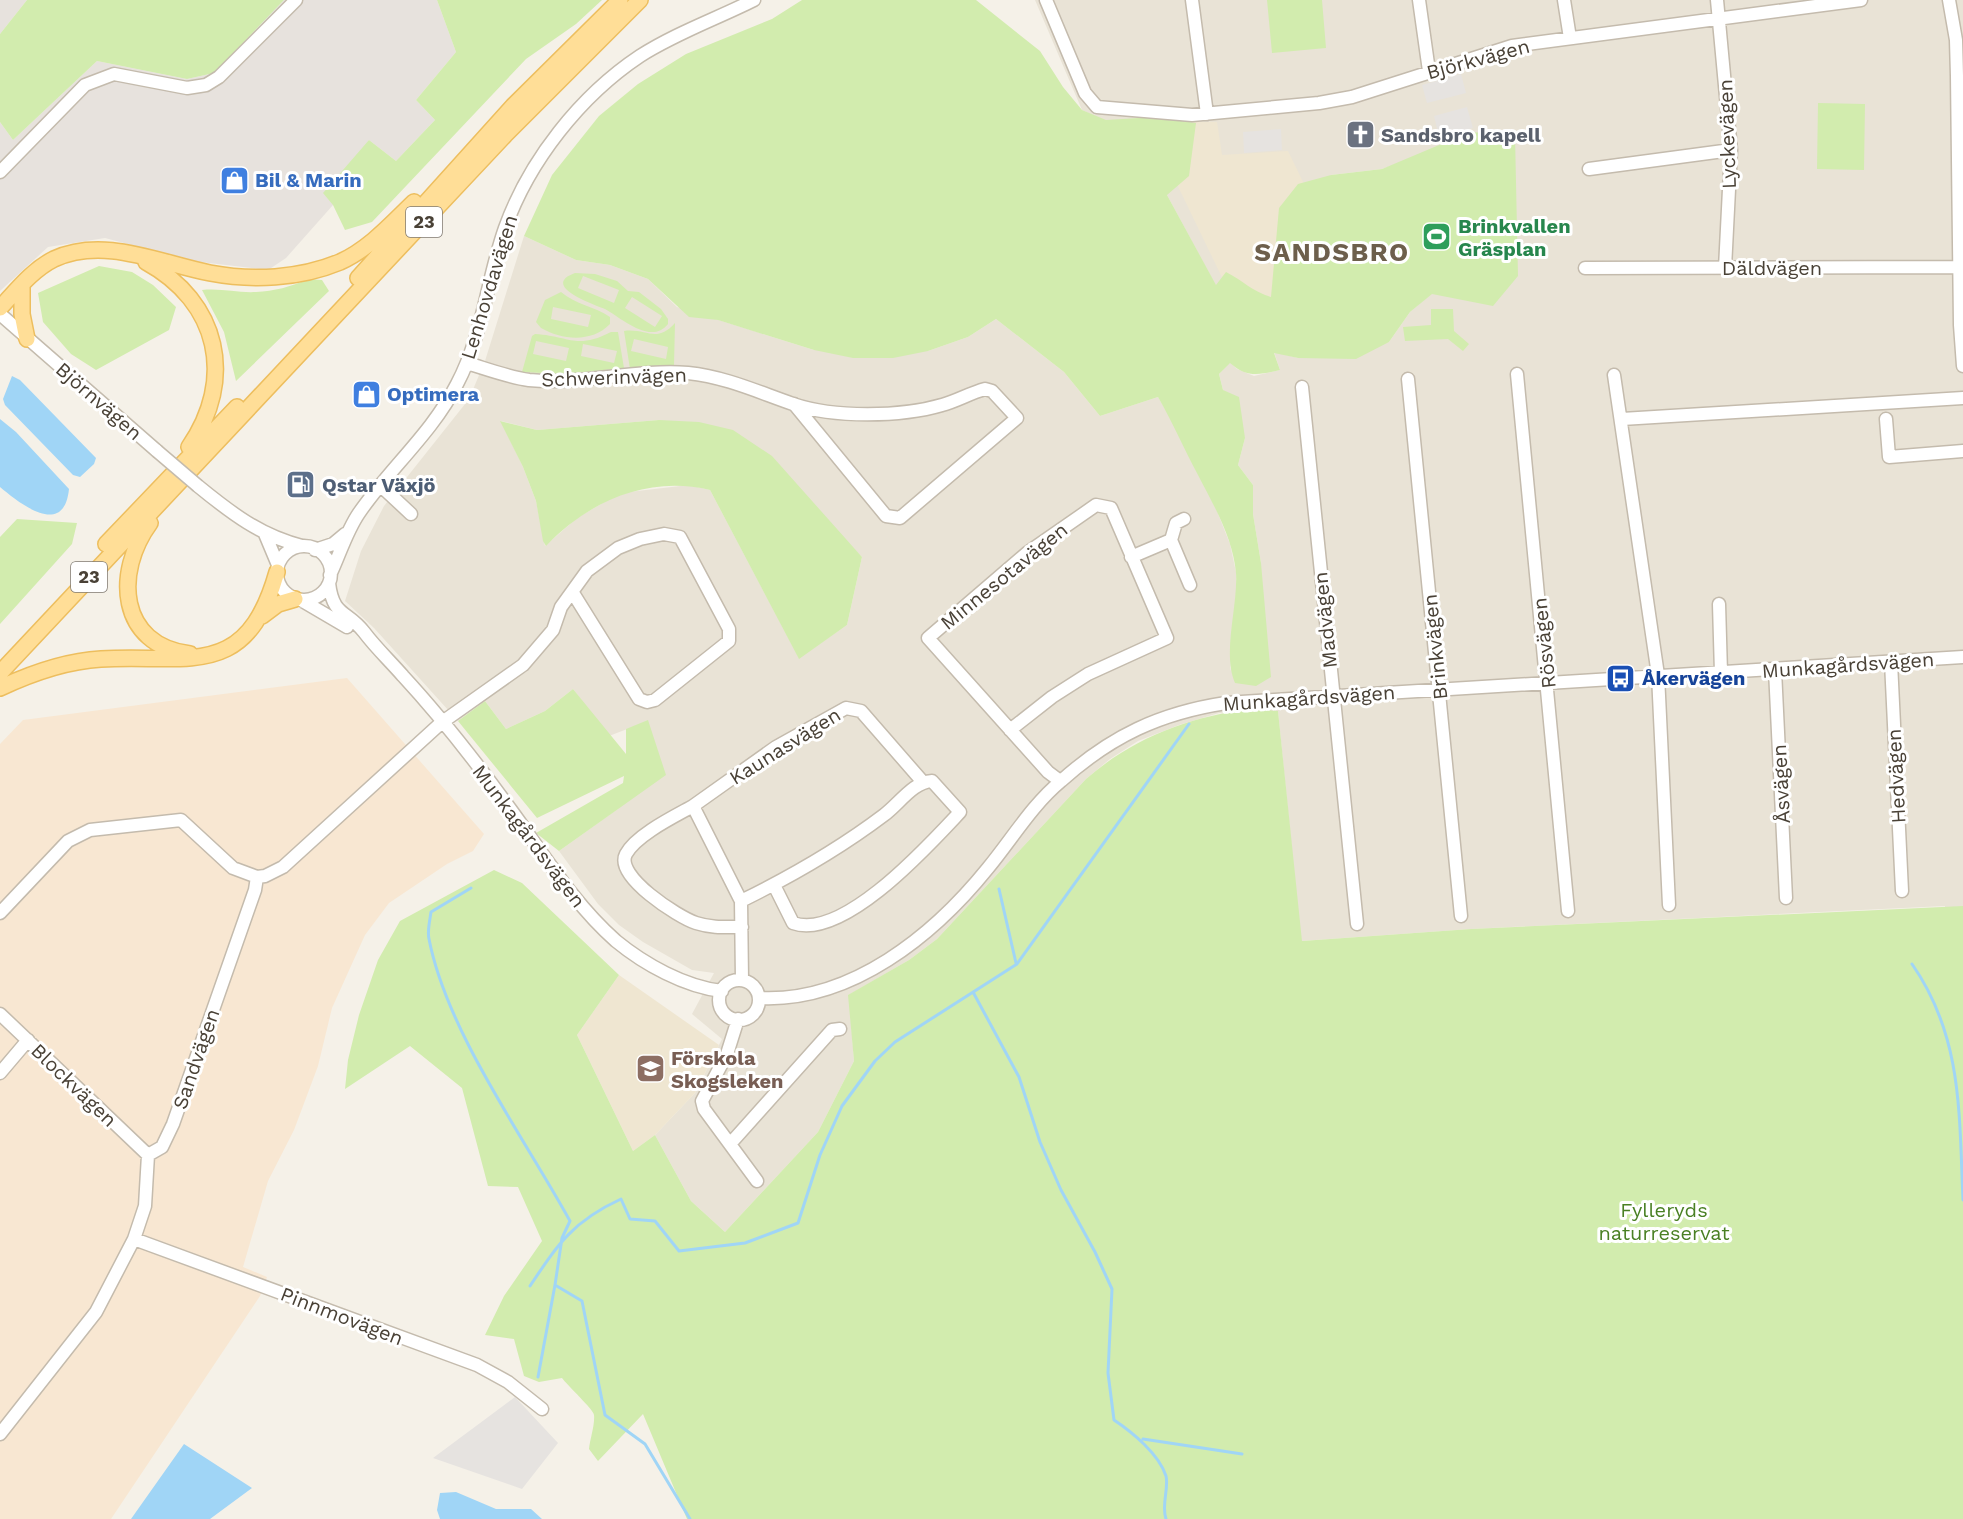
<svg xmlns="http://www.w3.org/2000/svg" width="1963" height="1519" font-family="'Work Sans',sans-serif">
	<rect width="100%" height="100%" fill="#f5f1e8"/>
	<path fill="#e9e3d6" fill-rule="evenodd" d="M1035,0H1963V955H1946L1945,906L1471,929L1301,941L1278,711L1219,713L1179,725L1138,741L1110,759L1086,779L937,939L909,960L849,995L854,1061L818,1132L725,1232L691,1201L655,1135L695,1093L722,1039L692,1014L714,973L692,970L643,942L619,925L598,904L559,851L619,808L648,721L609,736L573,689L545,711L506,729L485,701L458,721L374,628L345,601L361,551L384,506L469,399L485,361L524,236L576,260L610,265L648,279L677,307L814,350L928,351L968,337L996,319L1064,372L1100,416L1158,397L1179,432L1217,511L1230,544L1236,572V599L1230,671L1261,563L1253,514V485L1238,465L1245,438L1223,390L1219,374L1230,362L1237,369L1254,376L1280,370L1274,352L1298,358L1389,342L1410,312L1432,293L1419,156L1382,169L1331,175L1216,286L1167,195L1154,117L1105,121L1082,110ZM659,420L828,522L862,557L847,625L799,658L710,490L689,485L620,493L577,518L545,546L536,501L523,467L501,421L537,430Z"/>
	<path fill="#f8e7d2" d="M347,678L484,834L473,851L447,864L389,903L365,935L332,1008L318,1066L294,1130L268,1181L243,1267L267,1277L260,1296L111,1519H0V744L23,720Z"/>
	<path fill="#e7e2dd" d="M0,0H27L0,34Z
		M284,0H437L456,52L416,100L435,120L396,161L369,140L333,205L286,258L268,270L192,261L105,238L48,247L0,291V122L13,140L97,61L187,79L214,73Z"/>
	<path fill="#efe6d1" d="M1146,120L1217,122L1222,155L1288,151L1305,186L1345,302L1230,294Z
		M619,975L719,1045L695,1093L655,1135L633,1151L577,1035Z"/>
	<path fill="#d2ecae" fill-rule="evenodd" d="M27,0H284L214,73L187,79L97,61L13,140L0,122V34Z
		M437,0H602L576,24L526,59L372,222L345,230L333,205L323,193L369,140L396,161L435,120L416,100L456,52Z
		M802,0H976L1040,51L1063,87L1082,110L1106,120L1154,117L1196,123L1189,176L1167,195L1216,285L1226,272C1242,280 1253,292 1271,297L1279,208L1298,184L1331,175L1382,169L1470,132L1515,135L1518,276L1493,306L1432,294L1410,312L1389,342L1356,359L1298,358L1274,353L1280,370C1259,375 1247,378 1230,363L1219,374L1223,390L1239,397L1245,438L1238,465L1253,485V514L1261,563L1271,677L1256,686L1235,683C1222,653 1238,607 1236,573C1233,538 1214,506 1198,475C1184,449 1173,423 1158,397L1100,416L1064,372L996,319L968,337L928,351L893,358H853L814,350L718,320L689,317L648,279L610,265L576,260L524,236L552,175L599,116L638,84L686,54L772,19Z
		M1267,0H1322L1326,48L1272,53Z
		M1818,103L1865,104L1864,170L1817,169Z
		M99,266L132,272L153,285L176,307L169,330L96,370L71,354L43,322L38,293Z
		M575,273L595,274L617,281L628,291L639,292L661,309L668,319V324C651,346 620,317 605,309C595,305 539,286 575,273ZM583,276L619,290L614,303L578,288ZM632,297L662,316L655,327L625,308Z
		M308,279L322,280L329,291L236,381L224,332L202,290C222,288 237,293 256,292C274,291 291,287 308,279Z
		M561,292C576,305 594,306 610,317V324C592,343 562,340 541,328L536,322L545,300ZM553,307L591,315L588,327L551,319Z
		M1431,309H1453L1454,331L1469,344L1463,351L1448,339L1405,341L1403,327L1431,325Z
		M675,323L674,365L630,369L624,331C647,328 656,344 675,323ZM634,339L668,347L666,359L631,351Z
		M611,332H618L624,368L564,374L522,372L532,336L535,334C570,336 576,350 611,332ZM536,341L569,348L566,361L533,354ZM583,344L617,351L614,363L581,356Z
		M659,420L699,422L733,430L772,456L862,557L847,625L799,659L710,490C648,475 589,501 546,546L543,541L536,501L523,467L500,421L537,430Z
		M17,519L77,523L72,544L0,624V537Z
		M573,689L626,754V729L648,720L666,775L559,851L536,833L623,783L624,776L537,818L458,721L485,701L506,729L545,711Z
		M1250,709L1278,711L1302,941L1471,929L1963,906V1519H687L643,1414L598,1461L589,1449C590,1439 595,1425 594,1415C594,1410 567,1385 562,1378L539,1382L524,1376L514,1339L485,1335L504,1296L542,1241L518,1187L488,1186L462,1088L410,1046L345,1089L348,1060L359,1015L378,960L400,921L494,870L522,883L619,975L577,1035L633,1151L655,1135L691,1201L725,1232L818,1132L854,1061L848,995L909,960L937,939L1086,779C1133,738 1188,717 1250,709Z"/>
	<path fill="#e6e3e0" d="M1461,74L1466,93L1427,103L1422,85Z
		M1467,107L1473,128L1439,137L1434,116Z
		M1281,129L1282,150L1244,153L1243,132Z
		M515,1397L558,1443L522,1489L433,1458Z"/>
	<path fill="#a0d5f6" d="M12,376L20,380L96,458L94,464L80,477L73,475L5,405L3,399Z
		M0,419L16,432L69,489C64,539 19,503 0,487Z
		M184,1444L252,1488L210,1519H131Z
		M456,1492L496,1509H531L542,1519H440L437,1510L440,1493Z"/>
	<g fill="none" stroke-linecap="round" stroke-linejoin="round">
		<path stroke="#a0d5f6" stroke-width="3" d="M471,888L431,912C430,920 427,931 429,939C447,1032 524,1137 570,1221L562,1238L555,1285L582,1301L605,1415L645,1444L690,1519
			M999,889L1016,963
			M1912,964C1963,1037 1959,1115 1963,1200
			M973,992L1019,1077L1040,1142L1061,1190L1095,1252L1112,1289L1108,1373L1114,1420C1132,1432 1159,1454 1166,1476C1169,1489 1161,1505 1166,1519
			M530,1286C558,1244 573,1221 621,1199L630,1219L655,1221L679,1251L745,1243L798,1223L820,1155L842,1106L875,1061L895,1042L1017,964L1189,724
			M538,1377L555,1285
			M1143,1439L1242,1454"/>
		<defs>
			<path id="minor" d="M1046,0L1085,93L1097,107L1192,115L1319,103L1352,97L1512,46L1861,0
				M1192,0L1207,114
				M1419,0L1429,71
				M1564,0L1570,38
				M1717,0L1731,150L1725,268
				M1949,0L1956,40L1957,76L1960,325L1963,366
				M1589,169L1731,150
				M0,172L85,85L114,74L187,88L206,85L219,77L296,0
				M1585,268L1959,267
				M0,314L157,451
				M467,363C487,369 508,377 529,380C582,385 635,369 688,373C726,377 758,392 793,404C834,418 901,417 942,405C957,401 970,393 985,389L992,391L1017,418L900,518L886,516L794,404
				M1517,374L1568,911
				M1614,375L1658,675L1669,905
				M1408,379L1461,916
				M1302,387L1357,924
				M1622,419L1963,398
				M1886,419L1889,457L1963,451
				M198,486C231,513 261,536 302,546
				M381,486L411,514
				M265,534L278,565
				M1171,540L1190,585
				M277 573a27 27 0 1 1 54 0a27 27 0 1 1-54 0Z
				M315,550L333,544L345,534
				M1131,557L1171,540L1176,523L1184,519
				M330,575C340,554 346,532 359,513C390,468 432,433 457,384C483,335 487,279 505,228C529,161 580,96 640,56C676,33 716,19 754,0
				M329,583C333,617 347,610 364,632C376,648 390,661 403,676C440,716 479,766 511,810C544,855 574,904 616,941C644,964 685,987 722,991
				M301,600L347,627
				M1719,604L1721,673
				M1891,662L1902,891
				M1775,670L1786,898
				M1010,730L1052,697L1088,674L1167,638L1111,508L1096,505L1027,553L928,638L1048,772L1060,781
				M693,806C675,816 636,835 626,854C614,876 678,917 696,923C711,928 726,927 742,927
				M741,901C792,876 839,849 884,815C900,803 913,782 932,781L960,812C929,845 843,941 793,923L774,885
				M0,913L68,841L90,830L181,820L233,868L257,877
				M742,980L741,901L693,806L776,747L846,708L861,711L922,781
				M719 1000a20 20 0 1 1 40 0a20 20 0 1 1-40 0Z
				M759,998C851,1003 934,935 988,868C1012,839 1032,805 1061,781C1111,736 1160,713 1226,703L1963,657
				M0,1014L148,1155
				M738,1019L727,1054L702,1101L704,1109L757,1181
				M0,1073L28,1040
				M730,1144L832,1030L840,1029
				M134,1239L477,1365L508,1382L542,1409
				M0,1434L96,1312L134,1239L145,1206L148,1155L162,1147L173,1124L255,890L257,877L265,876L283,867L441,723L523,665L553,630L561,607L587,571L618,548L640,539L664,534L680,537L729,629V641L655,700L647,702L639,699L573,593"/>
			<path id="major" d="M146,262C219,302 236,379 189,447
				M358,278L513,106L620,0
				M22,285V314L27,339
				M0,308C16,291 32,270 54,259C104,236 159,263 210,273C252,281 299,279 340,262C369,249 391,224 414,202
				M150,523C114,572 118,645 190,654
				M106,544L237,407
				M262,616L278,604L295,599
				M0,673L505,135L640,0
				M0,688C32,673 65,661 101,659C190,654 246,681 277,572"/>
		</defs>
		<use href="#minor" stroke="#c4bbad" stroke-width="15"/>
		<use href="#major" stroke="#edbe5e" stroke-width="18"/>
		<use href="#minor" stroke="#fff" stroke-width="12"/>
		<use href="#major" stroke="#ffde97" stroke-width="15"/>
		<defs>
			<path id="minor-bridge" d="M157,451L198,486"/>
		</defs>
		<use href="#minor-bridge" stroke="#c4bbad" stroke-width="15" stroke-linecap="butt"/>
		<use href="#minor-bridge" stroke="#fff" stroke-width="12"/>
	</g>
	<defs>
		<symbol id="church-square" viewBox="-11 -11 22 22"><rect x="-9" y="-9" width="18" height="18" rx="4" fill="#6b7280" stroke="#fff"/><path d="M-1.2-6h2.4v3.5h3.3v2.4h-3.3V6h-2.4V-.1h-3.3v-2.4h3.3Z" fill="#fff"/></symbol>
		<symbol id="shop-square" viewBox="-11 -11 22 22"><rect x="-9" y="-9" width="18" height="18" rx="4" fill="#3f7fe0" stroke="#fff"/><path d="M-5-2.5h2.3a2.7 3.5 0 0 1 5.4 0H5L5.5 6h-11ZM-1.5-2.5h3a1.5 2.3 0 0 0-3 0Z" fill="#fff"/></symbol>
		<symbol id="stadium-square" viewBox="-11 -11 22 22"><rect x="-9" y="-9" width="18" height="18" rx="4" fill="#2e9e5b" stroke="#fff"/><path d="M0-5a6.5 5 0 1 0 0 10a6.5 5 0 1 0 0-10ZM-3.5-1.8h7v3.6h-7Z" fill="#fff"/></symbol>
		<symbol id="fuel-square" viewBox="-11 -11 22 22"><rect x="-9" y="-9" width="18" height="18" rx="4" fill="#5c6f8a" stroke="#fff"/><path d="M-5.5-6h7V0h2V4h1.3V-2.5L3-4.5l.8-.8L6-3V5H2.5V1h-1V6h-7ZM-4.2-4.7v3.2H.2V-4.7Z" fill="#fff"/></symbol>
		<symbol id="bus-square" viewBox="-11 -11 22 22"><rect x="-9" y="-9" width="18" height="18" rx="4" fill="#1a4fb4" stroke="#fff"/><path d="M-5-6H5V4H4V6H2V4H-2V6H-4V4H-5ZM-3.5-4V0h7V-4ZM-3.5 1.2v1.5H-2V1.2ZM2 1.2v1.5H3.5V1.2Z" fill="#fff"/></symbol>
		<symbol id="school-square" viewBox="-11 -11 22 22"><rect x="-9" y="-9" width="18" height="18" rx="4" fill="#8d6e63" stroke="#fff"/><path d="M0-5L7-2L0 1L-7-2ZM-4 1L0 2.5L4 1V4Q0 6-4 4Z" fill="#fff"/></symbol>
	</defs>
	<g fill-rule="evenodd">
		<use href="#church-square" x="1344" y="118" width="33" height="33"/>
		<use href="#shop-square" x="218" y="164" width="33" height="33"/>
		<use href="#stadium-square" x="1420" y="220" width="33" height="33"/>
		<use href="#shop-square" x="350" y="378" width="33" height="33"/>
		<use href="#fuel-square" x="284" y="468" width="33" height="33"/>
		<use href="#bus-square" x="1604" y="662" width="33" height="33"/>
		<use href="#school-square" x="634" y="1052" width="33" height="33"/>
	</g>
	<g text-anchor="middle" stroke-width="6" stroke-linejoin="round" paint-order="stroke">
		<g fill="#fff" stroke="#807a72" stroke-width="1.5">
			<rect x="406" y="207" width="36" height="30" rx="4.5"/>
			<rect x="71" y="562" width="36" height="30" rx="4.5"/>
		</g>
		<g font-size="18" font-weight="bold" fill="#494136">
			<text x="424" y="228">23</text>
			<text x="89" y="583">23</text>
		</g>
		<g font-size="20" fill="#494136" stroke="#fff">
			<text transform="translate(1478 59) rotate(-15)" y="7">Björkvägen</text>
			<text transform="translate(1727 134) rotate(-92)" y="7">Lyckevägen</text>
			<text x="1772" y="275">Däldvägen</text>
			<text transform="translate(489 287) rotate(-73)" y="7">Lenhovdavägen</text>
			<text transform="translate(614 377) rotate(-2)" y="7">Schwerinvägen</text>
			<text transform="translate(99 401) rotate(41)" y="7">Björnvägen</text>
			<text transform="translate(1004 576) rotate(-39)" y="7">Minnesotavägen</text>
			<text transform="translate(1325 620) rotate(-96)" y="7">Madvägen</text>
			<text transform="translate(1544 643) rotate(-96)" y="7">Rösvägen</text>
			<text transform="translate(1435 647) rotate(-96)" y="7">Brinkvägen</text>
			<text transform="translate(1848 665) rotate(-4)" y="7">Munkagårdsvägen</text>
			<text transform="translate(1309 698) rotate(-4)" y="7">Munkagårdsvägen</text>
			<text transform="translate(785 746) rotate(-32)" y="7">Kaunasvägen</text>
			<text transform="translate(1896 776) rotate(-93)" y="7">Hedvägen</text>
			<text transform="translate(1781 784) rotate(-93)" y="7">Åsvägen</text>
			<text transform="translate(529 836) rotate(53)" y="7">Munkagårdsvägen</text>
			<text transform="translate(196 1059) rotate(-71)" y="7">Sandvägen</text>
			<text transform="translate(74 1085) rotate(44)" y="7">Blockvägen</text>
			<text transform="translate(342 1316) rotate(21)" y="7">Pinnmovägen</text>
		</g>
		<g font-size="20" font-weight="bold" fill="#5b616d" stroke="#fff" text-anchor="start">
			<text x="1381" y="142">Sandsbro kapell</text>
		</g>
		<g font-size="20" font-weight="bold" fill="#366cbe" stroke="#fff" text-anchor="start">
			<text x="255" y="187">Bil &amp; Marin</text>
			<text x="387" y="401">Optimera</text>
		</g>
		<g font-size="20" font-weight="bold" fill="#27864d" stroke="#fff" text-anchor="start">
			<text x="1458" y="233">Brinkvallen<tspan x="1458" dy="23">Gräsplan</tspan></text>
		</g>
		<g font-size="20" font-weight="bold" fill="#4e5e75" stroke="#fff" text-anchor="start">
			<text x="322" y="492">Qstar Växjö</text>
		</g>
		<g font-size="20" font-weight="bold" fill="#164399" stroke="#fff" text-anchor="start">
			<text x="1642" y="685">Åkervägen</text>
		</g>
		<g font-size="20" font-weight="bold" fill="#785e54" stroke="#fff" text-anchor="start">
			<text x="671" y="1065">Förskola<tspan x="671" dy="23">Skogsleken</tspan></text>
		</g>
		<g font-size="20" fill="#4a8024" stroke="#fff">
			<text x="1664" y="1217">Fylleryds<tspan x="1664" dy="23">naturreservat</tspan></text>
		</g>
		<g font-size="26" font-weight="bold" letter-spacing="1.5" fill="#6d5f4c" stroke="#fff">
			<text x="1332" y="261">SANDSBRO</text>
		</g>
	</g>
</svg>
